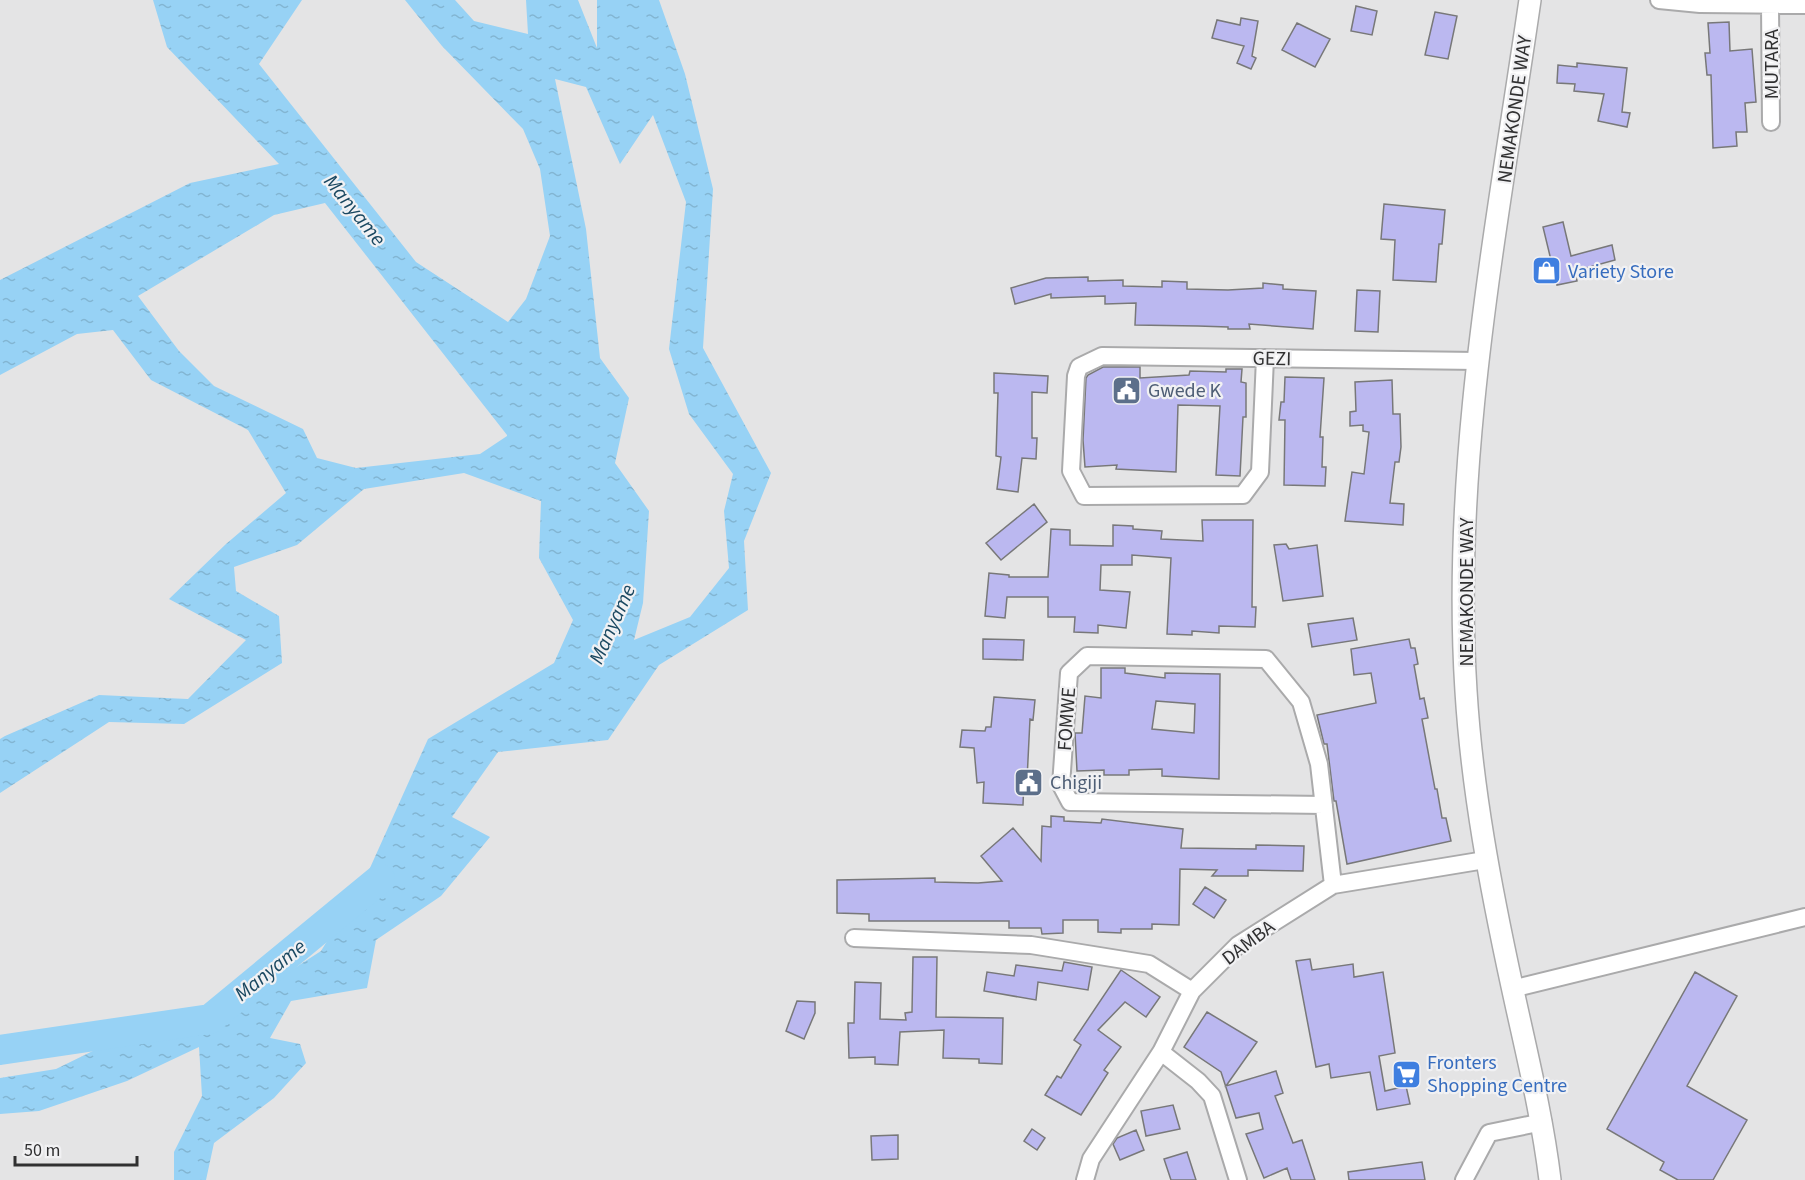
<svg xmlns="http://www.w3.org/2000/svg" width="1805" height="1180" font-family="'Source Sans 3',sans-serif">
	<defs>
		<pattern id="water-ripples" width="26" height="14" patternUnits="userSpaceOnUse" patternTransform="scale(1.5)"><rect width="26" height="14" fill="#97d2f5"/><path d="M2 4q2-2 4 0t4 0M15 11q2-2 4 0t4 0" fill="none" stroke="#82b5d2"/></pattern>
	</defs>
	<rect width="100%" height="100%" fill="#e4e4e5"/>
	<path fill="url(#water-ripples)" fill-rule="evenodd" d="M153,0H302L259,64L416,262L508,322L526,299L550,236L540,169L523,129L442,46L405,0H455L474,21L528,34L526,0H578L597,48V0H659L685,74L713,189L703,348L771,473L744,541L748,610L659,665L608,740L498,752L452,817L490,837L441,896L376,940L367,988L291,1001L270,1038L300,1044L306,1063L274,1098L214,1143L206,1180H174V1152L202,1096L199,1047L127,1081L39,1111L0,1114V1078L56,1069L154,1021L208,1024L321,951L365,879L428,739L554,663L573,620L539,558L541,501L464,473L364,489L297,545L234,567L236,591L279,616L282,663L184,724L109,722L0,793V739L5,736L99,695L188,699L246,640L169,599L226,544L286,493L248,430L151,380L113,330L77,334L0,375V280L190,183L279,164L167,47ZM555,79L586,87L620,164L653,115L686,202L669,349L689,414L733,474L724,511L729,568L690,617L634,640L643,603L649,511L615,463L629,398L600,358L586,229ZM325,203L507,435V436L480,454L356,468L317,458L303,429L214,386L179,351L138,296L274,215Z"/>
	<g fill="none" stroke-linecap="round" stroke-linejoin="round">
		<path stroke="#97d2f5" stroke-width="30" d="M0,1050L210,1019L380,879"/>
	</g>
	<path fill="#bbb8f0" stroke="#787879" stroke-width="1.5" fill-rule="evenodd" d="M1356,6L1377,11L1372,35L1351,31Z
		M1435,12L1457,16L1448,59L1425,55Z
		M1241,18L1258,21L1252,56L1256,58L1251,69L1237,63L1244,46L1212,38L1217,20L1240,25Z
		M1729,22L1730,51L1752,49L1756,102L1745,103L1747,132H1736L1737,146L1713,148L1711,75H1707L1705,53H1710L1708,23Z
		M1297,23L1330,39L1315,67L1282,50Z
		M1577,63L1627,68L1622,112L1630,113L1627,127L1598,121L1604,94L1574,91L1575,84L1557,83L1558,65L1577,67Z
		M1384,204L1445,210L1442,244H1439L1436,282L1393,280L1395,240L1381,239Z
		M1563,222L1571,256L1612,245L1615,260L1575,271L1577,281L1557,285L1543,227Z
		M1088,277V281L1123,280V286L1162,287V281L1187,282V289L1228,290L1263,288V283L1283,285V289L1316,291L1313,329L1249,324L1250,329H1228V327L1198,326L1135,325L1136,303L1105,304V296L1051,298V294L1015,304L1011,288L1046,278Z
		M1357,290L1380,291L1378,332L1355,331Z
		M1103,367H1140V378L1189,375L1190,371L1226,372V369H1242L1241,382L1246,383V417H1243L1240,476L1216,475L1220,406L1178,405L1176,472L1116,469L1117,465L1085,467L1083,440L1086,378L1088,375Z
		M994,373L1048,376L1047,393L1032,392V438H1037L1036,459L1022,458L1018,492L997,489L1001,457L996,456L998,393H994Z
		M1285,377L1324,378L1320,437H1323L1322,467H1326L1325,486L1284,485L1285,420H1279L1281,402H1284Z
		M1392,380L1393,414H1400L1401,447L1399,462H1395L1390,503L1404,504L1403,525L1345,521L1352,472L1364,474L1369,432L1363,431V425L1350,426V412L1356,411L1355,382Z
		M1034,504L1047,522L1001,560L986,543Z
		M1202,520H1253L1252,607H1256L1255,627L1219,626V633L1192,631V635L1167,634L1171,558L1132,555V565H1101L1100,590L1130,592L1126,628L1098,625V633L1074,632L1075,617H1048V597H1007L1005,618L985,616L989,573L1009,575V577H1048L1051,529L1070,530V545L1113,546V525L1133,526V529L1162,531L1161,539L1203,541Z
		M1286,544L1289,549L1317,545L1323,596L1283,601L1274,545Z
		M1353,618L1357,640L1312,647L1308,624Z
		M983,639L1024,640L1023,660L983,659Z
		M1409,639L1411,648H1415L1418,664L1414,665L1420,699L1424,698L1428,718L1422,719L1435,789H1437L1442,818H1446L1451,841L1347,864L1336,801H1334L1327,744H1324L1317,715L1376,703L1371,673L1354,675L1351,649Z
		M1101,668H1125V673L1165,678V673L1220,674L1219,779L1162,776V769L1129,770V775H1104V770L1077,771L1075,733H1082L1085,696L1101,698ZM1156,701L1195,704L1194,733L1152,729Z
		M994,697L1035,700L1033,720L1030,719L1027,780H1024L1023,805L983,803L984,782L977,783L974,748L960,747L962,730L985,731L986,727H991Z
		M1051,816L1064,817V821L1101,823L1102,819L1183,829L1181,848L1256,849V845L1304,846L1303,871L1248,870V876H1212L1217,870L1180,869L1179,925L1152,924V929H1121V933L1098,932V920H1063V933L1042,934L1041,928H1009V921H869V914L837,913V880L935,878V882L978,883L1002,881L981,856L1013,828L1041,861L1042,826L1051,827Z
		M1205,887L1226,900L1214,918L1193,904Z
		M913,957H937L936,1017L1003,1018L1002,1064L979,1063V1059L943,1058L944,1030L900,1032L898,1065L875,1064V1057L849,1058L848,1023H854L855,982L881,983L880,1019L906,1020L905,1013L912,1012Z
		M1310,959L1312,970L1353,964L1354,977L1383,972L1395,1053L1379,1056L1385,1091L1406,1086L1410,1104L1377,1110L1370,1072L1331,1078L1329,1064L1316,1067L1296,961Z
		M1064,962L1092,967L1088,990L1038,982L1036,1000L984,991L987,972L1014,976L1016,965L1062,971Z
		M1121,970L1160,997L1146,1017L1125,1002L1098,1030L1121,1047L1104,1070L1108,1073L1081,1115L1045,1095L1057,1076L1061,1078L1081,1045L1074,1040Z
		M1695,972L1737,996L1687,1086L1747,1120L1713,1180H1678L1660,1170L1664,1162L1607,1129Z
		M797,1001L815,1002V1013L804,1039L786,1031Z
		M1207,1012L1257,1042L1226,1086L1276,1071L1283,1093L1275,1096L1293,1143L1302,1140L1315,1180H1291L1287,1168L1264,1178L1246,1134L1263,1129L1259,1113L1236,1118L1221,1072L1184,1047Z
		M1173,1105L1180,1129L1146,1136L1141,1111Z
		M1032,1129L1045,1138L1037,1150L1024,1141Z
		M1136,1130L1144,1150L1120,1160L1113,1144L1117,1138Z
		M898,1135V1159L872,1160L871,1136Z
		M1187,1152L1196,1180H1171L1164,1159Z
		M1422,1162L1425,1180H1349L1348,1172Z"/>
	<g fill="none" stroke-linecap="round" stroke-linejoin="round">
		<defs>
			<path id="minor" d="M1659,0L1700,4L1805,5
				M1770,5L1771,122
				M1265,358L1260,472L1243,495L1084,496L1071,471L1076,376L1079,367L1102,356L1477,361
				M1324,805L1070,802L1061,785L1069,673L1087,656L1266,659L1301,702L1319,764L1333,885
				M854,938L1031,945L1149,964L1192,991
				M1512,989L1805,917
				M1161,1052L1198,1081L1212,1096L1238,1180
				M1085,1180L1091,1159L1161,1052L1192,991L1238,945L1333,885L1485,860
				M1464,1180L1489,1133L1543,1122"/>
			<path id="tertiary" d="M1530,0C1497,228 1451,459 1466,691C1472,790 1491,889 1512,986C1526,1051 1542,1114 1550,1180"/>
		</defs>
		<use href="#minor" stroke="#aaaaab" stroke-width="20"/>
		<use href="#tertiary" stroke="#aaaaab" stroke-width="24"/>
		<use href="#minor" stroke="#fff" stroke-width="16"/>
		<use href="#tertiary" stroke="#fff" stroke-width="21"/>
	</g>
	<defs>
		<symbol id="shop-square" viewBox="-11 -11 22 22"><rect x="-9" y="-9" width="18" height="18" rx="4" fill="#3f7fe0" stroke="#f1f1f3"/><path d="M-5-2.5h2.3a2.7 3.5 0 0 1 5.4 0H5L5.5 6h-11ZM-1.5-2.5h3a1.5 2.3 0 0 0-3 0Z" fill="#fff"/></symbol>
		<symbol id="civic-square" viewBox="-11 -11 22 22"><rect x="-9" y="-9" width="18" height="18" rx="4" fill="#5c6f8a" stroke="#f1f1f3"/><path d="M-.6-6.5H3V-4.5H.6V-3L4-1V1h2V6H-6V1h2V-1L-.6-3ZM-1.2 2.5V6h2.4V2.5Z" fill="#fff"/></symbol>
		<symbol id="supermarket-square" viewBox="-11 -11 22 22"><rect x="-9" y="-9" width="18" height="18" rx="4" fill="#3f7fe0" stroke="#f1f1f3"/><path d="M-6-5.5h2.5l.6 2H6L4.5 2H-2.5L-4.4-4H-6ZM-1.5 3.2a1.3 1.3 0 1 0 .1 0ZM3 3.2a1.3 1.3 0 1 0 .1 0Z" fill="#fff"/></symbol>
	</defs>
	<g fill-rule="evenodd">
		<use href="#shop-square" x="1530" y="254" width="33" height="33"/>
		<use href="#civic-square" x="1110" y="374" width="33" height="33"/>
		<use href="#civic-square" x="1012" y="766" width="33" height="33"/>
		<use href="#supermarket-square" x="1390" y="1058" width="33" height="33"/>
	</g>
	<g text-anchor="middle" stroke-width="4.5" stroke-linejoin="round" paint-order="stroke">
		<g font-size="20" fill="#303031" stroke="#f1f1f3">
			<text transform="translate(1771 64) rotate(-90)" y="7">MUTARA</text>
			<text transform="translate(1514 109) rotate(-82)" y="7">NEMAKONDE WAY</text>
			<text transform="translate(1272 358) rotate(1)" y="7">GEZI</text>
			<text transform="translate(1466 592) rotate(-90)" y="7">NEMAKONDE WAY</text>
			<text transform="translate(1066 719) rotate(-86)" y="7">FOMWE</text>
			<text transform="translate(1248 942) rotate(-37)" y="7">DAMBA</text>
		</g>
		<g font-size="20" fill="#366cbe" stroke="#f1f1f3" text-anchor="start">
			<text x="1568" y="278">Variety Store</text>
			<text x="1427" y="1069">Fronters<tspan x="1427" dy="23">Shopping Centre</tspan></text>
		</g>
		<g font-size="20" fill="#4e5e75" stroke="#f1f1f3" text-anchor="start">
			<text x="1148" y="397">Gwede K</text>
			<text x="1050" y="789">Chigiji</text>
		</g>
		<g font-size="21" font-style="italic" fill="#1a4861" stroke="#f1f1f3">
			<text transform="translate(355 210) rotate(51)" y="7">Manyame</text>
			<text transform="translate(612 624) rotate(-66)" y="7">Manyame</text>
			<text transform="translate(270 970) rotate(-39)" y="7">Manyame</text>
		</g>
	</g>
	<path d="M15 1156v9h122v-9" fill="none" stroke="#303031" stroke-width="3"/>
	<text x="24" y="1156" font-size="18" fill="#303031" stroke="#f1f1f3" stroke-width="4.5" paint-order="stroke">50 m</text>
</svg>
